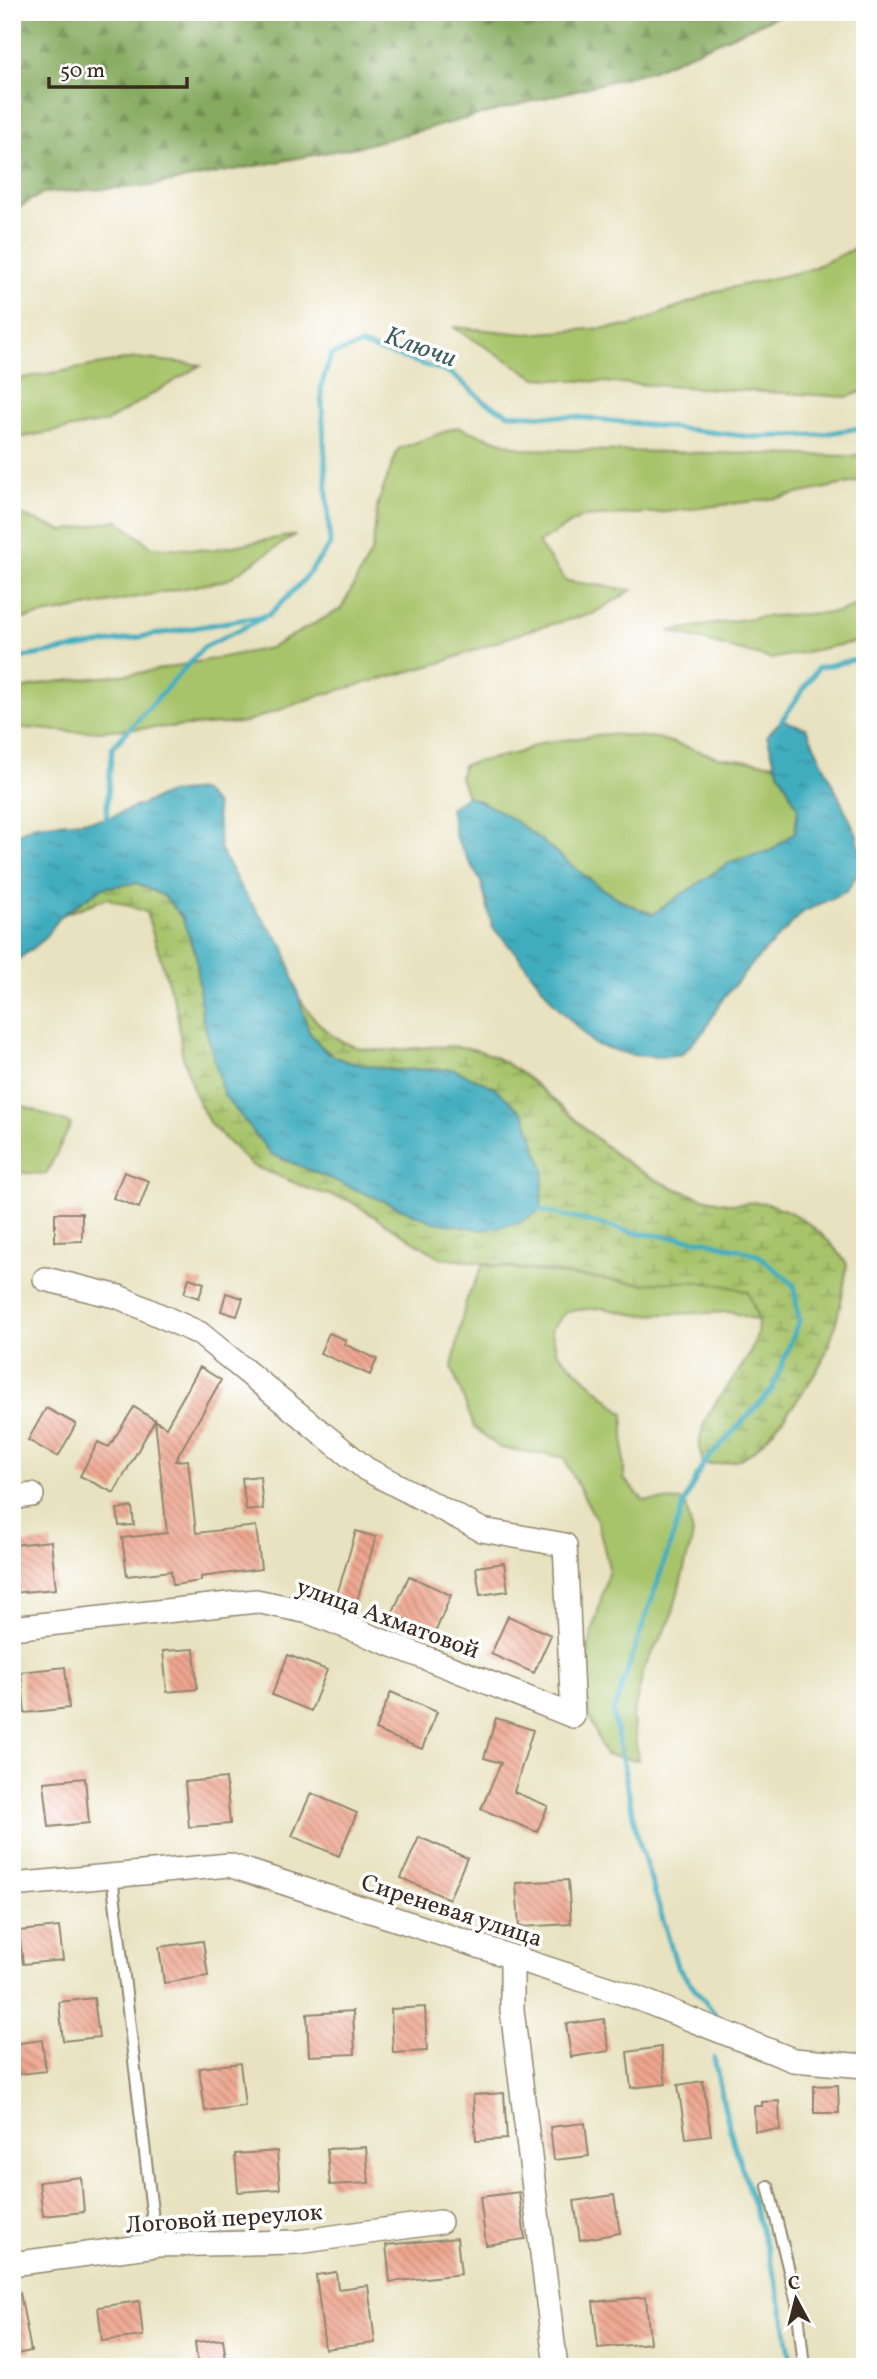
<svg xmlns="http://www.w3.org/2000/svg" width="877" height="2379" font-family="Vollkorn,serif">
	<defs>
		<pattern id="forest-firs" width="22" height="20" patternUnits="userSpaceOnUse" patternTransform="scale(1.75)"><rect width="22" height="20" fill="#85aa5f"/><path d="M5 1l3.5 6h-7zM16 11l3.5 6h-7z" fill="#6e8b4e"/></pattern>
		<pattern id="wetland-marsh" width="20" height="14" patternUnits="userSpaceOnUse" patternTransform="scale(1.75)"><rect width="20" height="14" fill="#a7c46b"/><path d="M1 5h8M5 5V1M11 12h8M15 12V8" fill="none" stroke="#899f57"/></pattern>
		<pattern id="water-ripples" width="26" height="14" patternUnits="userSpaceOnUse" patternTransform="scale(1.75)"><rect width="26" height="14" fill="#41adbf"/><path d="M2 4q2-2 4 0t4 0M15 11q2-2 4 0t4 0" fill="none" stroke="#388d9b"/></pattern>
		<pattern id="building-back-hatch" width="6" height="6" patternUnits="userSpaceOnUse" patternTransform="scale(1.75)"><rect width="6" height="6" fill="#eea68f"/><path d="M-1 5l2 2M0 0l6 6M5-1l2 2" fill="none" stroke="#c28774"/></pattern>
	</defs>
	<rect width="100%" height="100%" fill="#fff"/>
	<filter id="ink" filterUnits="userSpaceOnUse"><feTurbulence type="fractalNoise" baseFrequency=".0143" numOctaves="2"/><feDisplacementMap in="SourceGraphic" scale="14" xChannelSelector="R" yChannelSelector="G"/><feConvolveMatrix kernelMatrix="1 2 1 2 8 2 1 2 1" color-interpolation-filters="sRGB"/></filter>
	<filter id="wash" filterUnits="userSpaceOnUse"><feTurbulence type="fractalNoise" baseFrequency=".00686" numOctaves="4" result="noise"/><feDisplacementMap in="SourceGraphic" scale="28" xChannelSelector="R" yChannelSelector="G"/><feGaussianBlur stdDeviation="1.57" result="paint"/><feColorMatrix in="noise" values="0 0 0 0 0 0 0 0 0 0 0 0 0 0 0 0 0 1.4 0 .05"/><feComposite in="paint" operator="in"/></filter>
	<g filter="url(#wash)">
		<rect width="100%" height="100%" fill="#e8e2c0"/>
		<path fill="#a7c46b" stroke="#717744" stroke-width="2" d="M865,244V390L848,397L536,378L453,327L527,334L631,326L717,291L808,270Z
			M136,358L201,365L106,422L12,439V380Z
			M457,427L523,449L853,456L865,453V480L778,498L666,512L582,517L538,543L566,581L632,590L592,614L529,630L440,663L318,696L243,723L75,732L12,727V692L45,683L140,673L270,648L341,609L372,551L378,503L398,449Z
			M12,512L64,531L117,520L152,547L210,550L295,535L227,580L12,621Z
			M865,602V640L771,659L669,631L759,617L838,612Z
			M606,734L658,738L718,757L775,764L798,808L795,832L772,850L730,862L653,914C582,891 538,821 467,796L460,777L463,765L517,753L541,743Z
			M12,1102L71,1124L46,1174L12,1172Z
			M483,1265L643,1284L674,1280L720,1282L748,1292L759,1321L732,1312L637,1315L602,1308L567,1311L551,1329L557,1352L624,1414V1479L643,1500L685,1501L693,1535L671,1619L644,1668L633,1717L638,1760L605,1755L591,1721L584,1693L589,1646L609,1568L598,1523L563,1457L500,1448L474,1427L452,1368L466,1301Z"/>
		<path fill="url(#forest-firs)" stroke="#606a3e" stroke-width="2" d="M12,12H787L653,70L361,146L150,186L43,193L12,212Z"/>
		<path fill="url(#wetland-marsh)" stroke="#717744" stroke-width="2" d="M137,883L164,896L182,917L196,956L202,1015L271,1154L434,1222L453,1069C407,1070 339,1078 310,1033C303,1022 300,1005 296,992C356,1098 425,1019 497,1058C553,1089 592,1145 647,1175C673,1189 703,1200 732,1204C743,1205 754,1200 764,1203C798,1210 828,1236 847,1264C843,1298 836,1332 821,1363C809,1386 767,1444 746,1456C734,1463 717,1465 703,1464C684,1408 757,1376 758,1323C758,1313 752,1301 748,1292C713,1280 681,1280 643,1284L441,1258L348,1200L312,1190L251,1165L210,1124L194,1093L182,1053L177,1011L146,912L107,898L62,915L102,888Z"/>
		<path fill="url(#water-ripples)" stroke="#3e6c6e" stroke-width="2" d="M782,720L806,728L857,835L863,865L847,891L803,912L755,961L724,997L704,1031L682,1054L659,1057L631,1055L594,1044L555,1004L517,954L493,928L481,882L456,838L450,808L467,796C538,821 582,892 653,914L730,862L772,850L795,832L798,808L775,764L767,735Z
			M201,790L216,805L220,849L243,892L284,947L309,1032L327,1053L347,1062L395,1070L453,1069L494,1087L525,1115L544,1169L541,1210L519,1223L484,1230L434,1222L271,1154L224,1095L202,1015L196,956L182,917L164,896L137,883L102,888L62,915L41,942L12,964V836L34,825L106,819L169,793Z"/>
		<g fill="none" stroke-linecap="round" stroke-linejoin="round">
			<path stroke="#41adbf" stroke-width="5" d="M12,659L269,615L302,582L330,545L321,387L331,355L361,345L404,358L452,374L485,402L509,414L578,417L753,437L818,435L865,427
				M782,720L818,668L865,657
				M106,819L112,748L204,647L263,618
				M541,1210L636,1233L707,1241L758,1255L794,1285L799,1321L772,1390L703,1464L685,1501L613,1713L637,1835L677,1966L715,2014
				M714,2058C719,2080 723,2104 729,2126C752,2206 784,2284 791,2367"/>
		</g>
		<g id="blocks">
			<path fill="url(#building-back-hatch)" d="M124,1172L149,1181L139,1208L113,1198Z
				M55,1213H82V1241L55,1242Z
				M189,1278L204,1283L199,1298L184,1293Z
				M226,1293L243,1298L237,1316L221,1311Z
				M329,1333L346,1340L344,1344L377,1359L370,1375L320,1353Z
				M200,1367L221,1380L175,1461L188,1460L196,1533L256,1526L261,1569L201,1577V1581L173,1585L171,1571L127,1576L122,1538L167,1533L155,1420L114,1493L80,1476L98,1442L109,1447L134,1407L166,1427Z
				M46,1408L76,1424L58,1457L28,1440Z
				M260,1476L263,1509L246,1511L242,1478Z
				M132,1507L134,1525L119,1526L117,1509Z
				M356,1531L376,1537L356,1604L336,1598Z
				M51,1541L56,1589L12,1593V1545Z
				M504,1563L508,1591L480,1595L476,1567Z
				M409,1576L451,1595L435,1633L392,1614Z
				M508,1616L551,1635L534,1673L491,1654Z
				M194,1649L197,1689L167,1692L163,1651Z
				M288,1655L327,1670L311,1711L272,1695Z
				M65,1667L69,1708L25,1713L21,1672Z
				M391,1692L437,1712L422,1749L375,1730Z
				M496,1718L533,1730L514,1792L548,1806L537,1832L481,1809L501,1763L484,1758Z
				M85,1778L89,1823L49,1827L44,1782Z
				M226,1778L230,1824L189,1827L185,1782Z
				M311,1793L357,1813L339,1856L292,1836Z
				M419,1837L467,1858L449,1899L401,1878Z
				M568,1880L571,1924L519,1927L516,1883Z
				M59,1927L63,1960L23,1964L19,1931Z
				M203,1941L208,1976L164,1983L159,1947Z
				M94,1998L99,2037L63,2041L59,2002Z
				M425,2007L427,2051L393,2053L391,2009Z
				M353,2011L355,2054L309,2056L307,2014Z
				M604,2019L609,2051L571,2057L566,2024Z
				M42,2040L46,2071L12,2075V2044Z
				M661,2047L666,2084L631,2088L627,2052Z
				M240,2063L245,2106L205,2111L199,2068Z
				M703,2081L711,2135L686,2138L678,2085Z
				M838,2085L839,2113H814V2086Z
				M504,2093L507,2139L476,2141L473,2095Z
				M779,2101L780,2130L755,2131L754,2106H762V2102Z
				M585,2123L589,2156L554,2160L550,2127Z
				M366,2147L369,2183L330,2185L327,2149Z
				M277,2151L280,2189L238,2192L235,2154Z
				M81,2177L84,2212L43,2216L39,2182Z
				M519,2192L525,2239L486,2245L480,2197Z
				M614,2195L620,2233L580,2240L574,2201Z
				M457,2238L461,2274L390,2282L386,2245Z
				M336,2272L338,2289L368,2285L375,2343L325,2349L316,2275Z
				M20,2293L31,2351L12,2355V2294Z
				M646,2297L650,2343L598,2348L593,2302Z
				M139,2301L143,2336L102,2341L98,2307Z
				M223,2339L227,2367H198L195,2342Z"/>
		</g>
	</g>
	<g filter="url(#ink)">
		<use href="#blocks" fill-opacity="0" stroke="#92866f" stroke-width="2"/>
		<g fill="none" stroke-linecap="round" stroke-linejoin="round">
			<defs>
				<path id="lane" d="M112,1876L156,2245
					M768,2186L797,2303L804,2367"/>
				<path id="street" d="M12,1498L32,1495
					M12,1628L256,1601L309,1612L573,1716L565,1545L482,1530L366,1469L199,1333L119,1297L45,1279
					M12,1885L229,1865L632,1996L793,2060L865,2066
					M512,1957V2010L556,2367
					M12,2264L156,2245L298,2242L440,2222"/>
			</defs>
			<use href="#lane" stroke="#92866f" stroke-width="14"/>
			<use href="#street" stroke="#92866f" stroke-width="26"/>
			<use href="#lane" stroke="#fff" stroke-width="10"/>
			<use href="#street" stroke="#fff" stroke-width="23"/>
		</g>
	</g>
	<g text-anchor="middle" stroke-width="7" stroke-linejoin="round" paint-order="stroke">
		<g font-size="24" fill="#3b2a1e" stroke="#fff">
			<text transform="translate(388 1618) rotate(20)" y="8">улица Ахматовой</text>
			<text transform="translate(452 1910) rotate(18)" y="8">Сиреневая улица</text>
			<text transform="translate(224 2218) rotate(-4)" y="8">Логовой переулок</text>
		</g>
		<g font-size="26" font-style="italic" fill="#3d5e5e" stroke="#fff">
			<text transform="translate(421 346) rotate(20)" y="9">Ключи</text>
		</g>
	</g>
	<rect width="877" height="2379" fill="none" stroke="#fff" stroke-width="42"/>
	<g transform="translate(796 2299) rotate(353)" stroke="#ffffff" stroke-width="5" paint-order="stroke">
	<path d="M0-5L12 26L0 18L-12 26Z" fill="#3b2a1e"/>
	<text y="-10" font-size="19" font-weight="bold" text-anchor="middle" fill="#3b2a1e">С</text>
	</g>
	<path d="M49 77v10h138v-10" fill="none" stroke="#3b2a1e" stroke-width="3.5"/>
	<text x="60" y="77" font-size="21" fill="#3b2a1e" stroke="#ffffff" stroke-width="5" paint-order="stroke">50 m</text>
</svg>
